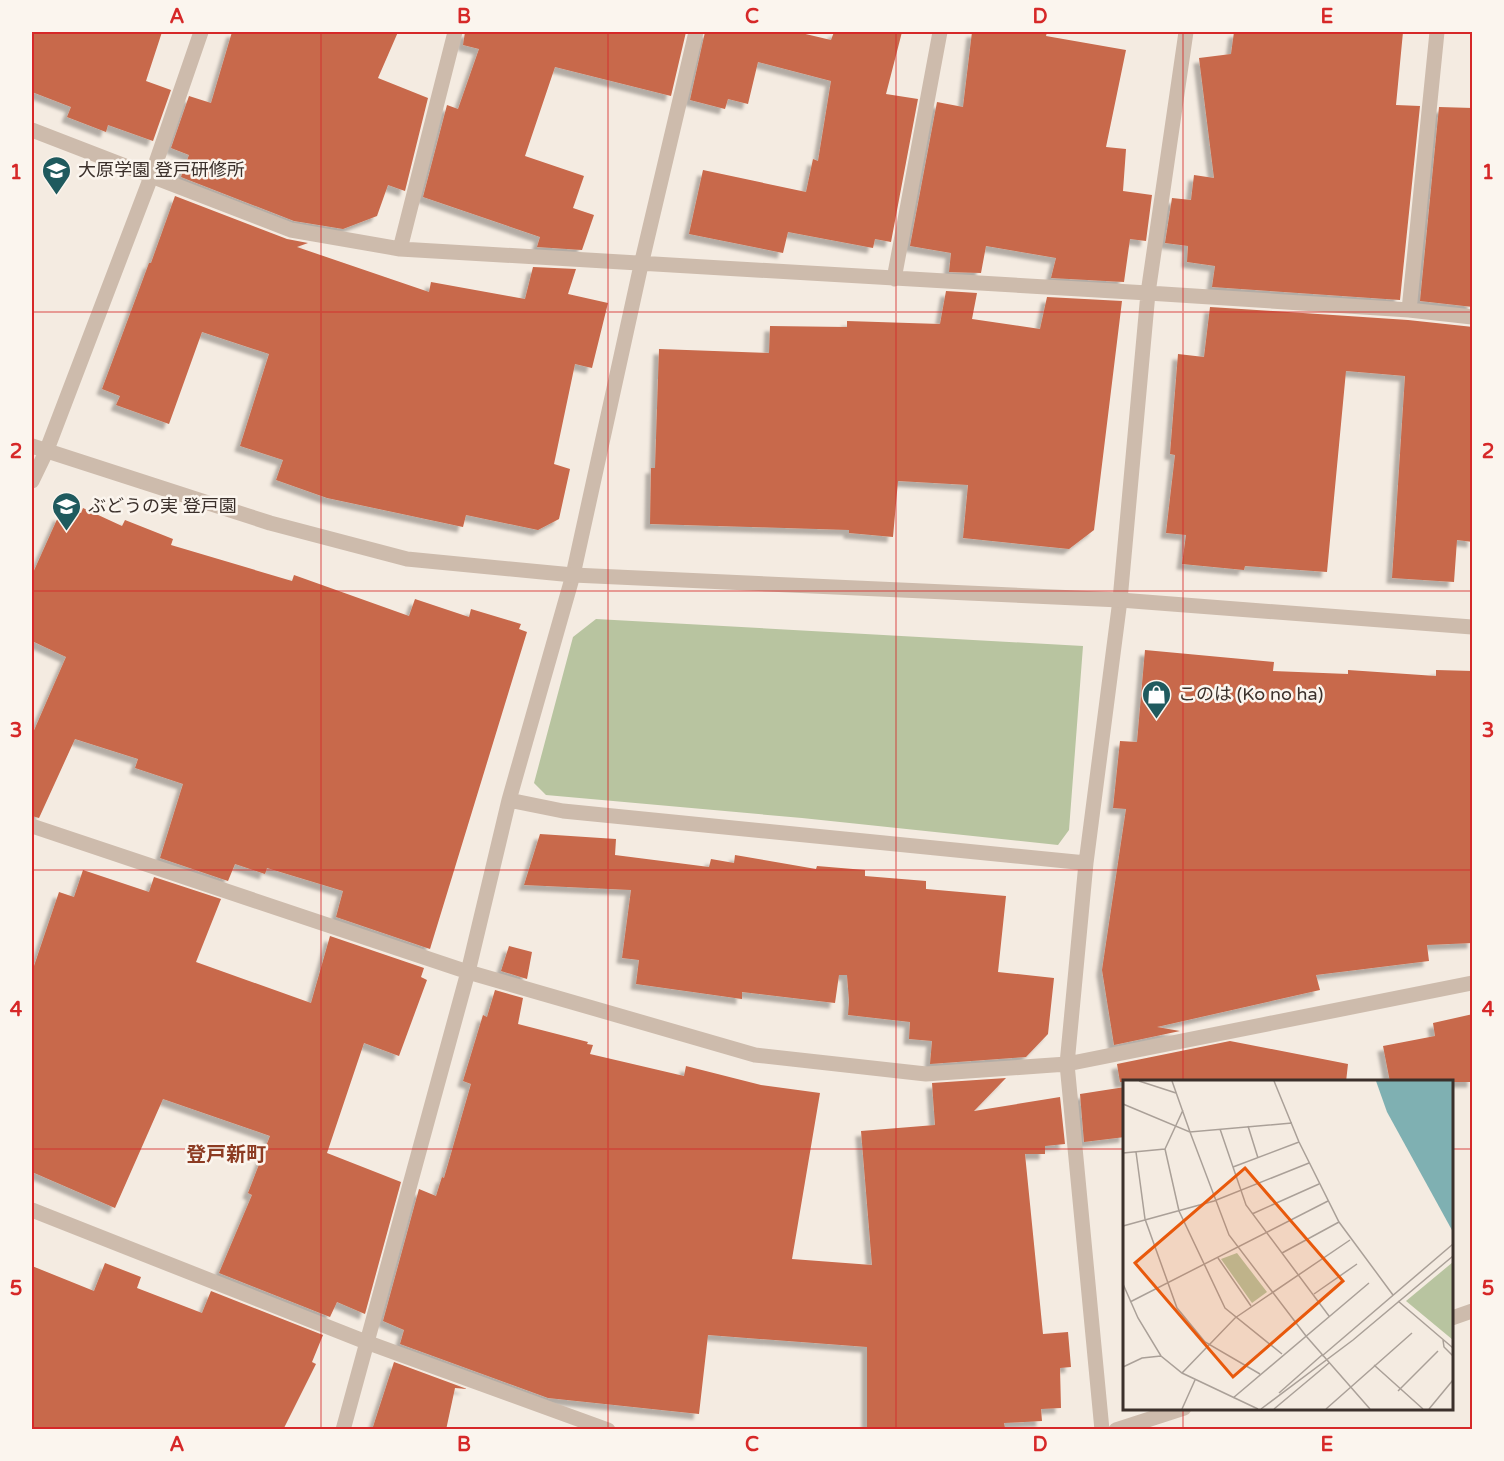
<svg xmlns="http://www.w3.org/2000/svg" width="1504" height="1461" font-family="'Varela Round','Noto Sans JP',sans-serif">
	<defs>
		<filter id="shadow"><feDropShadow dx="-5.5" dy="5.5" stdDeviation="1.5" flood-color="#0004"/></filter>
	</defs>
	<rect width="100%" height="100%" fill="#f4ebe1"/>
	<path fill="#b8c4a0" d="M596,619L1083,646L1069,830L1058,845L802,818L546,795L534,783L573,637Z"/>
	<path fill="#c8694b" filter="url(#shadow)" d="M32,32H162L146,81L171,90L153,141L108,125L106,132L67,117L71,107L32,92Z
		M232,32H398L378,78L428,98L405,191L388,185L377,216L343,229L294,221L181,177L189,155L171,148L189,96L211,103Z
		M465,32H686L671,96L555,67L525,156L584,176L573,208L594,215L582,250L537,247L540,237L423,197L447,105L458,109L479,49L463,45Z
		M705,32H797L831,40L834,32H902L886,94L918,99L891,242L875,239L873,248L788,232L783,253L689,234L703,170L806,192L813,159L818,161L831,81L758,62L748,104L728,99L725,109L690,100Z
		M972,32H1047L1046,36L1126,50L1106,147L1126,149L1123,191L1152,195L1146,241L1130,239L1124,282L1051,278L1056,258L986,246L981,273L949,272L951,253L910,246L937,102L963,107Z
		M1234,32H1403L1396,105L1420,106L1400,300L1212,287L1215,266L1187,262L1188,246L1165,243L1172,198L1191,200L1194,175L1214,178L1199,58L1231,54Z
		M1439,107L1473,108V307L1420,301Z
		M175,196L287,239L308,243L297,247L429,292L431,282L525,299L533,267L576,269L568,294L608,303L592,368L575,364L554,464L570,469L559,519L538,530L466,515L463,527L327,498L276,480L283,460L240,446L269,354L202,332L169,424L116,405L120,396L102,389L149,263H151Z
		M946,291L977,293L972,319L1040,329L1047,297L1122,301L1094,530L1069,549L963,538L968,485L898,481L893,537L849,533V530L650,524L651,468H655L659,349L769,353L770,326L847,327V321L940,324Z
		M1210,307L1408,320L1473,327V542L1457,540L1454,582L1392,578L1405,376L1346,371L1327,572L1245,566L1244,570L1182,564L1186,535L1166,533L1175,455L1170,454L1178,354L1204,357Z
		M83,508L122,526L125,520L173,539L171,545L292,581L294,575L409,616L415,599L469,617L471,609L521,624L519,629L527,632L430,949L336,917L343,891L267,868L265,874L235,864L228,881L160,858L183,784L135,768L138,759L75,739L39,818L32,816V735L66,657L32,641V575L59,515L66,518L71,509L81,513Z
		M1145,650L1274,662L1273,671L1348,674V670L1436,676V670L1473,671V943L1427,945L1429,961L1316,975L1320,990L1157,1027L1180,1031L1114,1045L1102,970L1126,809L1113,808L1120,741L1137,742Z
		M540,834L616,839L615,855L709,867L711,859L734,863L735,855L816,869L817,866L865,870V876L926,881V889L1006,896L998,972L1054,978L1048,1034L1026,1057L930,1064L932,1041L909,1039L910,1022L848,1015L849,1001L847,975H839L835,1003L742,992V999L636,984L639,960L622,958L631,890L524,885Z
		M83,870L149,892L154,877L221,899L196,962L311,1003L330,936L424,968L421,977L427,980L399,1056L364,1043L327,1153L401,1182L365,1314L337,1302L330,1317L219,1273L252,1195L248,1193L270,1136L163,1099L115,1208L32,1172V972L59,892L74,897Z
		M509,946L532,952L527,979L501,971Z
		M495,990L523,998L518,1024L588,1042L587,1044L593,1045L590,1054L684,1076L686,1066L761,1085L820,1093L792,1259L872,1265L861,1131L935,1125L932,1083L1006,1078L974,1111L1060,1097L1065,1144L1045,1146V1154H1025L1043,1334L1068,1332L1071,1367L1060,1368L1061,1408L1041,1409L1042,1421L1004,1423L1005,1428L867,1430V1347L708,1335L699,1414L548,1398L400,1344L404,1330L383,1321L419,1189L436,1196L442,1177L444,1178L471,1084L463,1081L483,1015L487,1017Z
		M1473,1014V1082H1390L1383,1046L1435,1036L1433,1023Z
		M1230,1041L1348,1064L1346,1082H1120L1117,1064Z
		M1125,1087V1137L1084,1142L1080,1094Z
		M105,1263L141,1277L137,1288L202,1313L211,1291L323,1335L312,1362L316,1364L283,1430H32V1266L94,1291Z
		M394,1362L467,1389L455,1388L446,1430H372Z"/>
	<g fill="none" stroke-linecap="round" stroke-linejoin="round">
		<path stroke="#cdbbac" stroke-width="15" d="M32,130L291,230L400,249L1148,293L1409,310L1472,317
			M400,249L455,32
			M894,279L940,32
			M1409,310L1437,32
			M509,800L563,811L1086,863
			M32,826L468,972L755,1055L926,1074L1067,1064L1472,983
			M32,1210L366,1342L608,1430
			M1452,1318L1472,1311
			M343,1430L468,972L509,800L573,575L641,265L696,32
			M1102,1430L1067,1064L1086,863L1120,600L1148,293L1186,32
			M1116,1430L1184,1408"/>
		<path stroke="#cdbbac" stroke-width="15" d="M32,446L270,523L407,559L573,575L1120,600L1472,627
			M32,481L46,452L151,177L201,32"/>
	</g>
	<path fill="none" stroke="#d62828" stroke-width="1.5" stroke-opacity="0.55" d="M321,32V1430M608,32V1430M896,32V1430M1183,32V1082M32,312H1472M32,591H1472M32,870H1472M32,1149H1124M1452,1149H1472M1183,1408V1430"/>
	<defs>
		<symbol id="university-pin" viewBox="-11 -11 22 30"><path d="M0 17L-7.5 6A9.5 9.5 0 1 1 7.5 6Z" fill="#1f5a5e" stroke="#fbf5ee"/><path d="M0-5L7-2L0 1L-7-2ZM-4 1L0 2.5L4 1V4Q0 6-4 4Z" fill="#fff"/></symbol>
		<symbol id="school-pin" viewBox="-11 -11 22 30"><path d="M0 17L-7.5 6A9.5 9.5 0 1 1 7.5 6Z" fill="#1f5a5e" stroke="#fbf5ee"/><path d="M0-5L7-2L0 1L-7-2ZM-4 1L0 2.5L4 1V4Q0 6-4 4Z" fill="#fff"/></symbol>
		<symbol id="shop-pin" viewBox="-11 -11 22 30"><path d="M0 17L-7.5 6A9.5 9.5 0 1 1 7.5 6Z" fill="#1f5a5e" stroke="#fbf5ee"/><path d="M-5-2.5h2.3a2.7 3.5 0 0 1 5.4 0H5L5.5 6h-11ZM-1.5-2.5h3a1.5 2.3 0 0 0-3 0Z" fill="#fff"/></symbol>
	</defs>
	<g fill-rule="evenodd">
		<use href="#university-pin" x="40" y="154" width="33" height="45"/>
		<use href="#school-pin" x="50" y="490" width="33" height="45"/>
		<use href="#shop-pin" x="1140" y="678" width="33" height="45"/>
	</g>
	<g text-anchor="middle" stroke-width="5" stroke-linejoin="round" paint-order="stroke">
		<g font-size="18" fill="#3b302b" stroke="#fbf5ee" text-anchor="start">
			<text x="78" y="176">大原学園 登戸研修所</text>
			<text x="88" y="512">ぶどうの実 登戸園</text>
			<text x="1178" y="700">このは (Ko no ha)</text>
		</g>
		<g font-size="20" font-weight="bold" fill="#8c3b22" stroke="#fbf5ee">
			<text x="226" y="1161">登戸新町</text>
		</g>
	</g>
	<g transform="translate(1123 1080)">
		<rect width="330" height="330" fill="#f4ebe1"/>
		<path d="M114,173L144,212L129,223L98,179ZM330,182V260L283,221Z" fill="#b8c4a0"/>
		<path d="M253,1H330V152L264,32Z" fill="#7fb0b2"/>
		<path fill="none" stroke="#aaa098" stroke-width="1.5" d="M16,1L53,13M49,1L67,52L169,43M151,1L176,62L216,142L270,215M0,24L67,52L106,155L183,256L247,329M60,30L42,69L56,131L102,228L159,274M125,46L135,78M97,49L123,125L206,236M13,72L22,139L54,228L82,262L137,294M0,73L42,69M110,87L176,62M129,134L196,104M0,146L91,121L186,83M159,173L216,142M95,178L128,226M0,204L15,238L38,276L59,293L135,329M191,214L234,184M275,221L330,268M7,222L205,121M320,260L321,267L330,276M199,276L330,164M251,285L300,329M0,287L19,278L38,276M59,293L112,238L227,160M275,311L315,271M156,313L199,275M110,318L246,203M59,329L72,300M138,329L230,260L330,176M151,329L206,283M203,329L289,253M306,329L330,300"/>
		<path fill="#e8590c" fill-opacity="0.15" stroke="#e8590c" stroke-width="3" d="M122,88L220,201L110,297L12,183Z"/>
		<rect width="330" height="330" fill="none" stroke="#3b302b" stroke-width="3"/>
	</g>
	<rect width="1504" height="1461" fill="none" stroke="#fbf5ee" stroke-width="66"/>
	<rect x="33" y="33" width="1438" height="1395" fill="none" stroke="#d62828" stroke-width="2"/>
	<g font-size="20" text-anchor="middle" font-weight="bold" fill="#d62828">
		<text x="177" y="23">A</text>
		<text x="464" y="23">B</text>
		<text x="752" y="23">C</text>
		<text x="1040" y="23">D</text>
		<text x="1327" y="23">E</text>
		<text x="16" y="179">1</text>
		<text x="1488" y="179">1</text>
		<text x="16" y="458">2</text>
		<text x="1488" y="458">2</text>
		<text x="16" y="737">3</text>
		<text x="1488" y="737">3</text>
		<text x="16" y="1016">4</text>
		<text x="1488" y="1016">4</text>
		<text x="16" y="1295">5</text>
		<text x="1488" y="1295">5</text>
		<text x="177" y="1451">A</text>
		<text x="464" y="1451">B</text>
		<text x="752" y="1451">C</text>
		<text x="1040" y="1451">D</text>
		<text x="1327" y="1451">E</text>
	</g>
</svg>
